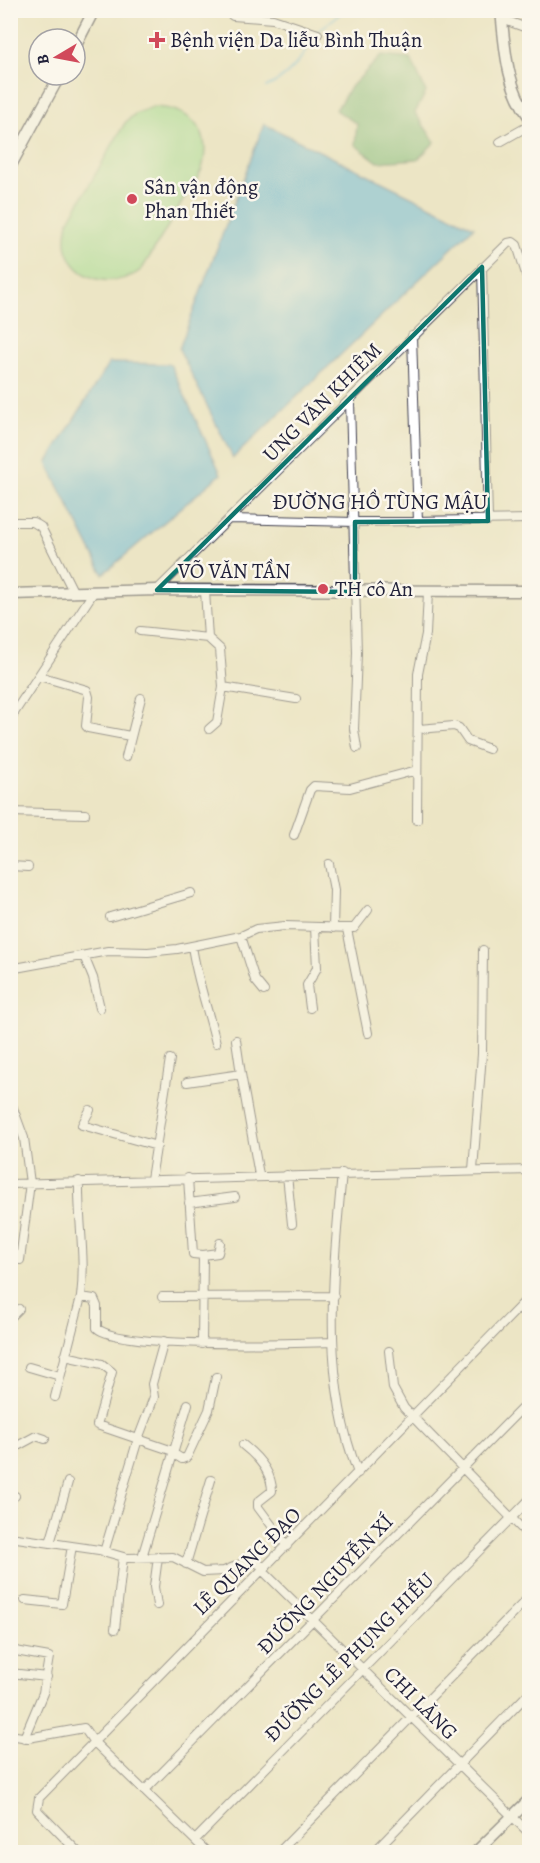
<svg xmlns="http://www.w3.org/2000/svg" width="540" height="1863" font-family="Alegreya,serif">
	<rect width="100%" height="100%" fill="#fbf7ec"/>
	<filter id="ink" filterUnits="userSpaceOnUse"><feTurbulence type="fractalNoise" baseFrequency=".0167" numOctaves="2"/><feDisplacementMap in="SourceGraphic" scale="12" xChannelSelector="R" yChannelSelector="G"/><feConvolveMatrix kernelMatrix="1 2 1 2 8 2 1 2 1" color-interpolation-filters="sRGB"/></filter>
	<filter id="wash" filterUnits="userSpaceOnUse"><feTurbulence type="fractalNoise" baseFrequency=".008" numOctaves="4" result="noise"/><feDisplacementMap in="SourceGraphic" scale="24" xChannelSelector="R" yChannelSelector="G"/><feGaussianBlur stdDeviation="1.35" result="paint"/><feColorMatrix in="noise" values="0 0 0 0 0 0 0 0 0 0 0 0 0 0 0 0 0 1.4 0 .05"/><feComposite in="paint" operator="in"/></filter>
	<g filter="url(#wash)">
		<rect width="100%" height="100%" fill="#ece5c5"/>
		<path fill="#9edd93" stroke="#608067" stroke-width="1.5" d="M153,107C188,108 212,128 203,165C200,177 191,188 185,197C171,221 157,245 142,269C121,287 81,285 69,255C64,244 66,233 68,222L125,123L135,114Z"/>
		<path fill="#7ebc7d" stroke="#506f5c" stroke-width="1.5" d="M381,56L411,59L426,92L415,113L435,142L418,159L378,162L355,145L357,124L336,110L349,89Z"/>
		<path fill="#63b8df" stroke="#426d8d" stroke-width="1.5" d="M264,124L474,227L233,458L179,349Z
			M109,363L170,364L221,474L103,574L47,463Z"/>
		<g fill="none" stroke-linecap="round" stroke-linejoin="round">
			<path stroke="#63b8df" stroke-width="2" d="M366,10H370
				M318,31L345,10
				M266,87C290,77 302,58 315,36"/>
		</g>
	</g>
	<g filter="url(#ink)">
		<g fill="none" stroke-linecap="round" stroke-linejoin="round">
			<defs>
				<path id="minor" d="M225,10L233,16L273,19L318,34
					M502,19L524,27L530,32
					M500,142L530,125
					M482,267L488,521
					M412,336L418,522
					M350,401L357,653L354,729L357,748
					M230,519L355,522L530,519
					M10,522H33L41,527L74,593
					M157,590L508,243L513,242L517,245L530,287
					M205,591L208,638L220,649L223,687L296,699
					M140,631L208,638
					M39,676L87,690L89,697L86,726L88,728L130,736
					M10,719L93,593
					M209,729L217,722L223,687
					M419,729L454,726L459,728L468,741L489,749
					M126,757L141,698
					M10,812L85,814
					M417,820L418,674L426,634L428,592
					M294,835L310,790L314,786L350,788L417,770
					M329,864L334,890L333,928
					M10,866L28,867
					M110,917L191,893
					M347,929L368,1033
					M241,936L255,980L264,991
					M192,946C197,981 208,1009 216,1043
					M84,956L93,978L100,1008
					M10,969L108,951L148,952L177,949L241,936L256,929L285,926L354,928L368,910
					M310,1008L307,985L317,968L315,927
					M236,1040L241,1074
					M187,1082L241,1074L259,1175
					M10,1100L24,1138L30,1183L20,1260
					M90,1110L82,1125L157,1146
					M473,1170L482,1054L483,950
					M342,1173C333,1272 321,1379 358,1473
					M287,1175L292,1224
					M188,1178L193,1254L203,1255L202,1344
					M151,1179L170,1059
					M79,1181C78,1219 86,1258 81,1297
					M10,1184L530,1170
					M189,1203L235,1197
					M203,1255L218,1253L220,1243
					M162,1297L334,1296
					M10,1318L19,1309
					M389,1351L393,1388L404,1408L530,1537
					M65,1356L102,1364L112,1372L97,1425L173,1451
					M29,1367L60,1376
					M55,1397L81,1297L94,1299L97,1306V1328C118,1349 295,1343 332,1342
					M243,1445C257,1456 272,1471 272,1491L258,1502V1507L287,1546
					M10,1450L36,1436L45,1439
					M174,1454L182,1459L187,1457L209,1410L216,1377
					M10,1494L15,1496
					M10,1537L99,1550L127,1558L173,1557L203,1572L224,1571L251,1560L266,1568
					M50,1543L68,1482
					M104,1552L138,1439L154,1397L152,1384L164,1341
					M142,1557L188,1404
					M186,1564L211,1480
					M263,1571L530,1834
					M25,1600L62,1604L72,1546
					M157,1605L154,1587L158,1557
					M115,1629L123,1557
					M10,1650L49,1657L43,1693L24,1738
					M10,1673L47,1677
					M10,1735L28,1738L84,1728L93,1741L207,1852
					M144,1791L530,1400
					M195,1840L530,1499
					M78,1852L37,1810L39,1798L530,1296
					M279,1852L530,1596
					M374,1852L530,1692"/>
				<path id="tertiary" d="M501,10C505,49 506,86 530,118
					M75,47L94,10
					M10,167L60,75
					M10,594L157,590L530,591
					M476,1852L530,1799"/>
			</defs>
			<use href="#minor" stroke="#403f50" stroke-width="10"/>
			<use href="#tertiary" stroke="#403f50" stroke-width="13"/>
			<use href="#minor" stroke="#fff" stroke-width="8"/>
			<use href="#tertiary" stroke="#fff" stroke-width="10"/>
		</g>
	</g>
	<path d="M0 0H540V1863H0ZM482,267L488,521L355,522V592L157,590Z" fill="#ece5c5" fill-opacity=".55" fill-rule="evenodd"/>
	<path fill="none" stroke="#0f766e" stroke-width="4.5" stroke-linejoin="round" d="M482,267L488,521L355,522V592L157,590Z"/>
	<g fill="#d1495b" stroke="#fbf7ec" stroke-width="2">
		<path d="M154 31h6v6h6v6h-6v6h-6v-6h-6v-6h6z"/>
		<circle cx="132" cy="199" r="6"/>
		<circle cx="323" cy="589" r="6"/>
	</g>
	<g text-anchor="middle" stroke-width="5" stroke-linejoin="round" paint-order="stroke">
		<g font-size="21" fill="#22223b" stroke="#fbf7ec" text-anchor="start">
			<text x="170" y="47">Bệnh viện Da liễu Bình Thuận</text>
			<text x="144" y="194">Sân vận động<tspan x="144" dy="24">Phan Thiết</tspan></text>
			<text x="335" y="596">TH cô An</text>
		</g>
		<g font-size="21" fill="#22223b" stroke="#fbf7ec">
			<text transform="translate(322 402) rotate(-45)" y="7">UNG VĂN KHIÊM</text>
			<text x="380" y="509">ĐƯỜNG HỒ TÙNG MẬU</text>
			<text x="234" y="578">VÕ VĂN TẦN</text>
			<text transform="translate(247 1561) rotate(-45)" y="7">LÊ QUANG ĐẠO</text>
			<text transform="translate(325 1584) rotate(-46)" y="7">ĐƯỜNG NGUYỄN XÍ</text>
			<text transform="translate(349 1657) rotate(-45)" y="7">ĐƯỜNG LÊ PHỤNG HIỂU</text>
			<text transform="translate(421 1703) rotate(45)" y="7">CHI LĂNG</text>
		</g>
	</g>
	<rect width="540" height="1863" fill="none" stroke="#fbf7ec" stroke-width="36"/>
	<g transform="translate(57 57) rotate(260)"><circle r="28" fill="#fbf7ec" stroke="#a4a2a5" stroke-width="1.5"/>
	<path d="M0-4.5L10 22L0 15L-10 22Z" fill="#d1495b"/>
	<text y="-9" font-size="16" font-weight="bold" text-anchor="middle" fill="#22223b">B</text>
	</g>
</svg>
